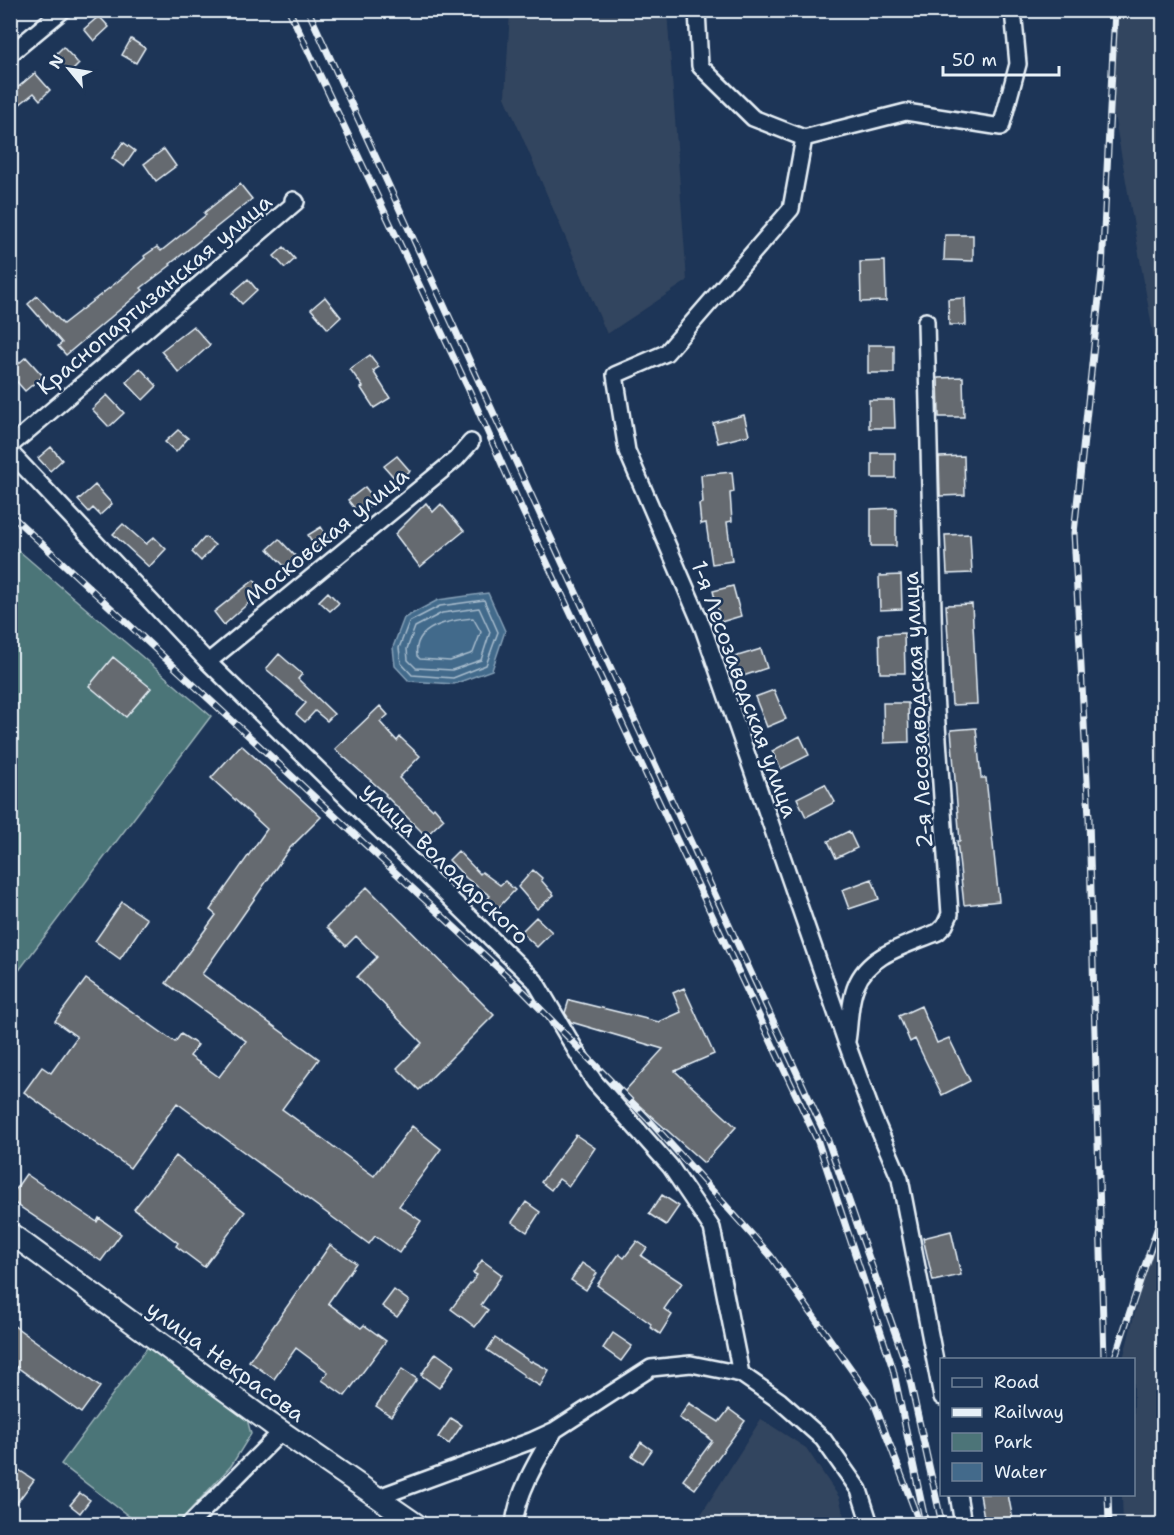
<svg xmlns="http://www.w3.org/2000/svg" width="1174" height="1535" font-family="'Shantell Sans',sans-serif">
	<rect width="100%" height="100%" fill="#1d3557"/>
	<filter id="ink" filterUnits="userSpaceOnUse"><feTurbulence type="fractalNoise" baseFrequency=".0167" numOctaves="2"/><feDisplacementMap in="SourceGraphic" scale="12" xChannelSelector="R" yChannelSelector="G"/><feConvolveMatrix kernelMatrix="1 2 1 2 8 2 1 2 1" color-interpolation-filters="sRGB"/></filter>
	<g filter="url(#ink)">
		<path fill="#33455e" d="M510,11H667L687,281L607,334L505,97Z
			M1116,11H1163V837L1154,747L1156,349L1114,114Z
			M1163,1203V1524H1123L1122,1495L1134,1494V1360L1123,1359Z
			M761,1419L806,1448L839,1497L846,1524H695Z"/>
		<path fill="#4c7478" stroke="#9ab2b8" stroke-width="1.5" d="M11,544L211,716L11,981Z
			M152,1341L247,1419L251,1434L231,1466L177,1524H139L61,1464Z"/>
		<path fill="#436a8b" stroke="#85a0b7" stroke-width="1.5" d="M488,593L505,631L492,670L454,684L409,681L395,666L393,647L404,618L438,600Z"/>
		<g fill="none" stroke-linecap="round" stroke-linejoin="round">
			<path stroke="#a6bbcc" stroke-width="1.5" d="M484,600L498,632L486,665L453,678L412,675L401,663L399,648L409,622L440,606Z
				M479,608L490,632L481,660L452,670L416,668L408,660L407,649L415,627L442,613Z
				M473,618L481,632L473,653L450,661L420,659L417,656C412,626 451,620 473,618Z"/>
		</g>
		<path fill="#656a70" stroke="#e8f1f8" stroke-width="1.5" d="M99,16L109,27L94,41L84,29Z
			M131,39L145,48L136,63L122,55Z
			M63,47L79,64L70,73L54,56Z
			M35,73L50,90L40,100L34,93L10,112V94Z
			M123,142L135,151L124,167L112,158Z
			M164,149L176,166L156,181L144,164Z
			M240,184L252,199L170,264L171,265L141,288L143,290L66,355L58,346L62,343L28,304L37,296L63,324L117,282L145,258L144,256L157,247L161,251L206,215L204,213Z
			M945,235H973V261L944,260Z
			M284,247L295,259L285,268L274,256Z
			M885,261L886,301L861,302L860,262Z
			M248,279L257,290L242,304L232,293Z
			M325,297L341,317L328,329L311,309Z
			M965,298L966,325H949L948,299Z
			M193,326L210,345L179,373L161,351Z
			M868,345H894V373H868Z
			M370,355L379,367L373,371L390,398L374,408L361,388L363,387L350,369Z
			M26,357L43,376L25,391L10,374V371Z
			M140,368L157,386L143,400L126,382Z
			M963,377L964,417H939L938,378Z
			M107,395L124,413L109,427L92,409Z
			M869,400H894L895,428H869Z
			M744,415L749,435L718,443L713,423Z
			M178,430L188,438L176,452L165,442Z
			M51,447L62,460L50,471L38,458Z
			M872,453H895V478H872Z
			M397,456L410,471L397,481L384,466Z
			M964,456L965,495L940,496L939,457Z
			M732,472L734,492L730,493L732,521L727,522L732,561L712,564L706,523L701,524L699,504L703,503L701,475Z
			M95,485L112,504L100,515L93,508L89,512L78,500Z
			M365,487L376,501L359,514L348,500Z
			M426,503L433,512L441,504L464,531L420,567L395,534Z
			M896,508V546H871V509Z
			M123,524L146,544L154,537L166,549L149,567L113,534Z
			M321,527L329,540L316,548L308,535Z
			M970,534L972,573L947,574L945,535Z
			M205,537L215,545L201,561L192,552Z
			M279,539L299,560L288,570L268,549Z
			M901,575L902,609L880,610L879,576Z
			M254,580L263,590L224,625L214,612Z
			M733,586L741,616L721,622L713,591Z
			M328,592L339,603L330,611L319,601Z
			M972,604L977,704L952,705L946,605Z
			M904,633L905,673H880L879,634Z
			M761,649L767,668L737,678L731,658Z
			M279,654L302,674L298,679L334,714L327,721L315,711L305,722L296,714L306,703L266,669Z
			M113,657L151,688L126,717L89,686Z
			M774,690L786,719L767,727L755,697Z
			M883,703H908L909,742L884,743Z
			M380,706L388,715L380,722L397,741L400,737L420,756L399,778L432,809L434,807L444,819L426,836L385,795L386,794L335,749Z
			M976,728L981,778H986L999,901L964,905L957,841H960L951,730Z
			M800,736L809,755L781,769L772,751Z
			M241,745L321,817L289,849L202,974L319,1059L282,1109L374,1176L412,1126L441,1149L399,1206L421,1221L399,1253L375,1236L369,1244L177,1103L130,1168L24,1092L42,1067L51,1073L77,1037L55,1021L86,979L175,1042L181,1034L198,1045L190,1056L219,1077L246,1041L166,983L216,915L210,910L267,829L211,778Z
			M825,784L835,802L806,817L797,798Z
			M849,831L857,848L836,858L828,841Z
			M458,851L480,874L482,872L500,885L505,881L515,890L497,909L487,900L490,896L466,878L449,860Z
			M533,870L542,878L541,880L554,895L537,909L518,887Z
			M872,879L879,899L849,909L842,890Z
			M367,887L494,1015L419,1090L397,1068L422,1043L357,977L377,957L356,936L346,946L327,927Z
			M122,902L147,919L120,959L95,941Z
			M536,917L552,932L537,947L521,932Z
			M684,988L714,1054L675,1071L736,1127L704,1163L624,1092L663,1049L571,1022L565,1013L569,1000L659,1022L681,1012L673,993Z
			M921,1006L937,1043L949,1038L970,1081L942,1095L915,1039L910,1042L899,1016Z
			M576,1135L595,1148L569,1186L559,1179L551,1190L541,1182Z
			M176,1156L202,1177L201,1178L245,1212L204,1267L176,1246L178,1243L134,1209Z
			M26,1174L97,1222L99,1218L121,1234L101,1261L10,1200V1197Z
			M662,1195L679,1206L666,1225L649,1214Z
			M526,1202L540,1212L527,1232L512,1222Z
			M951,1231L961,1275L933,1281L923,1238Z
			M637,1241L647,1248L641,1256L682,1283L664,1309L672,1315L660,1334L650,1327L651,1324L597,1285L619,1254L624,1258Z
			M330,1245L356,1263L328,1303L361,1328L364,1325L386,1341L345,1396L322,1380L328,1372L296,1348L274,1379L249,1361Z
			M482,1260L502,1275L481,1305L488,1310L475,1327L451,1309L477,1275L473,1273Z
			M582,1263L597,1273L586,1290L571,1280Z
			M394,1290L409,1301L397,1317L382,1306Z
			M10,1323L100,1387L81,1413L10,1362Z
			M613,1333L632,1346L621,1361L603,1348Z
			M495,1338L531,1362L532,1361L549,1370L540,1386L523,1376L524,1375L487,1350Z
			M436,1353L454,1366L439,1388L421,1375Z
			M402,1369L417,1379L391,1416L376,1406Z
			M689,1403L719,1422L729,1409L745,1421L695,1489L683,1480L712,1441L708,1438L709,1437L679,1418Z
			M451,1418L462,1425L449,1444L438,1437Z
			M641,1442L652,1450L643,1463L632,1456Z
			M10,1464L34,1480L10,1512Z
			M80,1493L90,1500L80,1513L70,1505Z
			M980,1494H1008L1013,1520L985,1524Z"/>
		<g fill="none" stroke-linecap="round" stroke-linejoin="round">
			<defs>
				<path id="minor" d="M697,10L700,66L753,118L804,138L791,209L666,353L615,375L627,451L703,628L847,1044L874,1118L900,1179L942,1397
					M10,54L63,10
					M804,138L906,112L1001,127L1018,64L1013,10
					M10,446L296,202L293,200
					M10,452L208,662L535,981L594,1081L670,1166L712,1228L741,1374
					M208,662L456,459L471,442
					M847,1041C850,1024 849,1002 856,986C868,954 908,945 938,932L945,925L950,914L935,695L926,321
					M958,1494L963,1524
					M376,1498L531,1441L555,1430L651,1368L691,1364L741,1374L780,1401L823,1439L859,1490L870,1524
					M190,1524L281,1432
					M514,1524C518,1491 538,1459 555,1430"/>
				<path id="major" d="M10,1233L271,1424L416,1524"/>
			</defs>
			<use href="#minor" stroke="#e8f1f8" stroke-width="20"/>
			<use href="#major" stroke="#e8f1f8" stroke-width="24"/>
			<use href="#minor" stroke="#1d3557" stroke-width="15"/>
			<use href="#major" stroke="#1d3557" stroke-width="20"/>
			<defs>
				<path id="rail" d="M289,10L469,390L521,507L818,1142L893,1369L926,1524
					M308,10L827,1138L907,1367L942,1524
					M10,514L524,992L648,1119L770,1255L873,1400L918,1519
					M1104,1360L1089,818L1074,533L1102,270L1115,10
					M1114,1360L1164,1208
					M1108,1494L1109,1524"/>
			</defs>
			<use href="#rail" stroke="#e8f1f8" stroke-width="7"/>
			<use href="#rail" stroke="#1d3557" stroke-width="4.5" stroke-dasharray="14" stroke-linecap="butt"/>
		</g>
	</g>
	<g text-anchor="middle" stroke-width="5" stroke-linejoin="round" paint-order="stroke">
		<g font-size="22" fill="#e8f1f8" stroke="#1d3557">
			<text transform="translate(154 294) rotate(-40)" y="8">Краснопартизанская улица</text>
			<text transform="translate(326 536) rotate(-39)" y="8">Московская улица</text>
			<text transform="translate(745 689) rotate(70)" y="8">1-я Лесозаводская улица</text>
			<text transform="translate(917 710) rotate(-93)" y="8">2-я Лесозаводская улица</text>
			<text transform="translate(446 863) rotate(44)" y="8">улица Володарского</text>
			<text transform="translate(226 1361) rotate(36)" y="8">улица Некрасова</text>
		</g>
	</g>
	<rect width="1174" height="1535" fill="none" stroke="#1d3557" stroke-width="36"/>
	<rect x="18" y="18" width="1138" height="1499" fill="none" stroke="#e8f1f8" stroke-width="2" filter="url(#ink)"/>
	<rect x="940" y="1358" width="195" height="138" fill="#1d3557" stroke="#6e8097" stroke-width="1.5"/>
	<rect x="952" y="1378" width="30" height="9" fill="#1d3557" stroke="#6e8097" stroke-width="1.5"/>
	<text x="994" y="1388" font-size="18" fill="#e8f1f8">Road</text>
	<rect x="952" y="1408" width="30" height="9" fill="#e8f1f8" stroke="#6e8097" stroke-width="1.5"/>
	<text x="994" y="1418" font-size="18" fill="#e8f1f8">Railway</text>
	<rect x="952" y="1433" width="30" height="18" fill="#4c7478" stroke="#6e8097" stroke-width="1.5"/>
	<text x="994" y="1448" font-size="18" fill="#e8f1f8">Park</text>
	<rect x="952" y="1463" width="30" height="18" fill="#436a8b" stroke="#6e8097" stroke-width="1.5"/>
	<text x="994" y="1478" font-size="18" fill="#e8f1f8">Water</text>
	<g transform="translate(69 69) rotate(300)" stroke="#1d3557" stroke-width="4.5" paint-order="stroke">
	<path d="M0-4.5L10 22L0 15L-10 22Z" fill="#e8f1f8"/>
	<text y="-9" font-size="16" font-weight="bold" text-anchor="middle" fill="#e8f1f8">N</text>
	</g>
	<path d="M943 66v9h116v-9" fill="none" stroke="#e8f1f8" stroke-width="3"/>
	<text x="952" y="66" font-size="18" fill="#e8f1f8" stroke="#1d3557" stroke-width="4.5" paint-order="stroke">50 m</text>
</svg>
